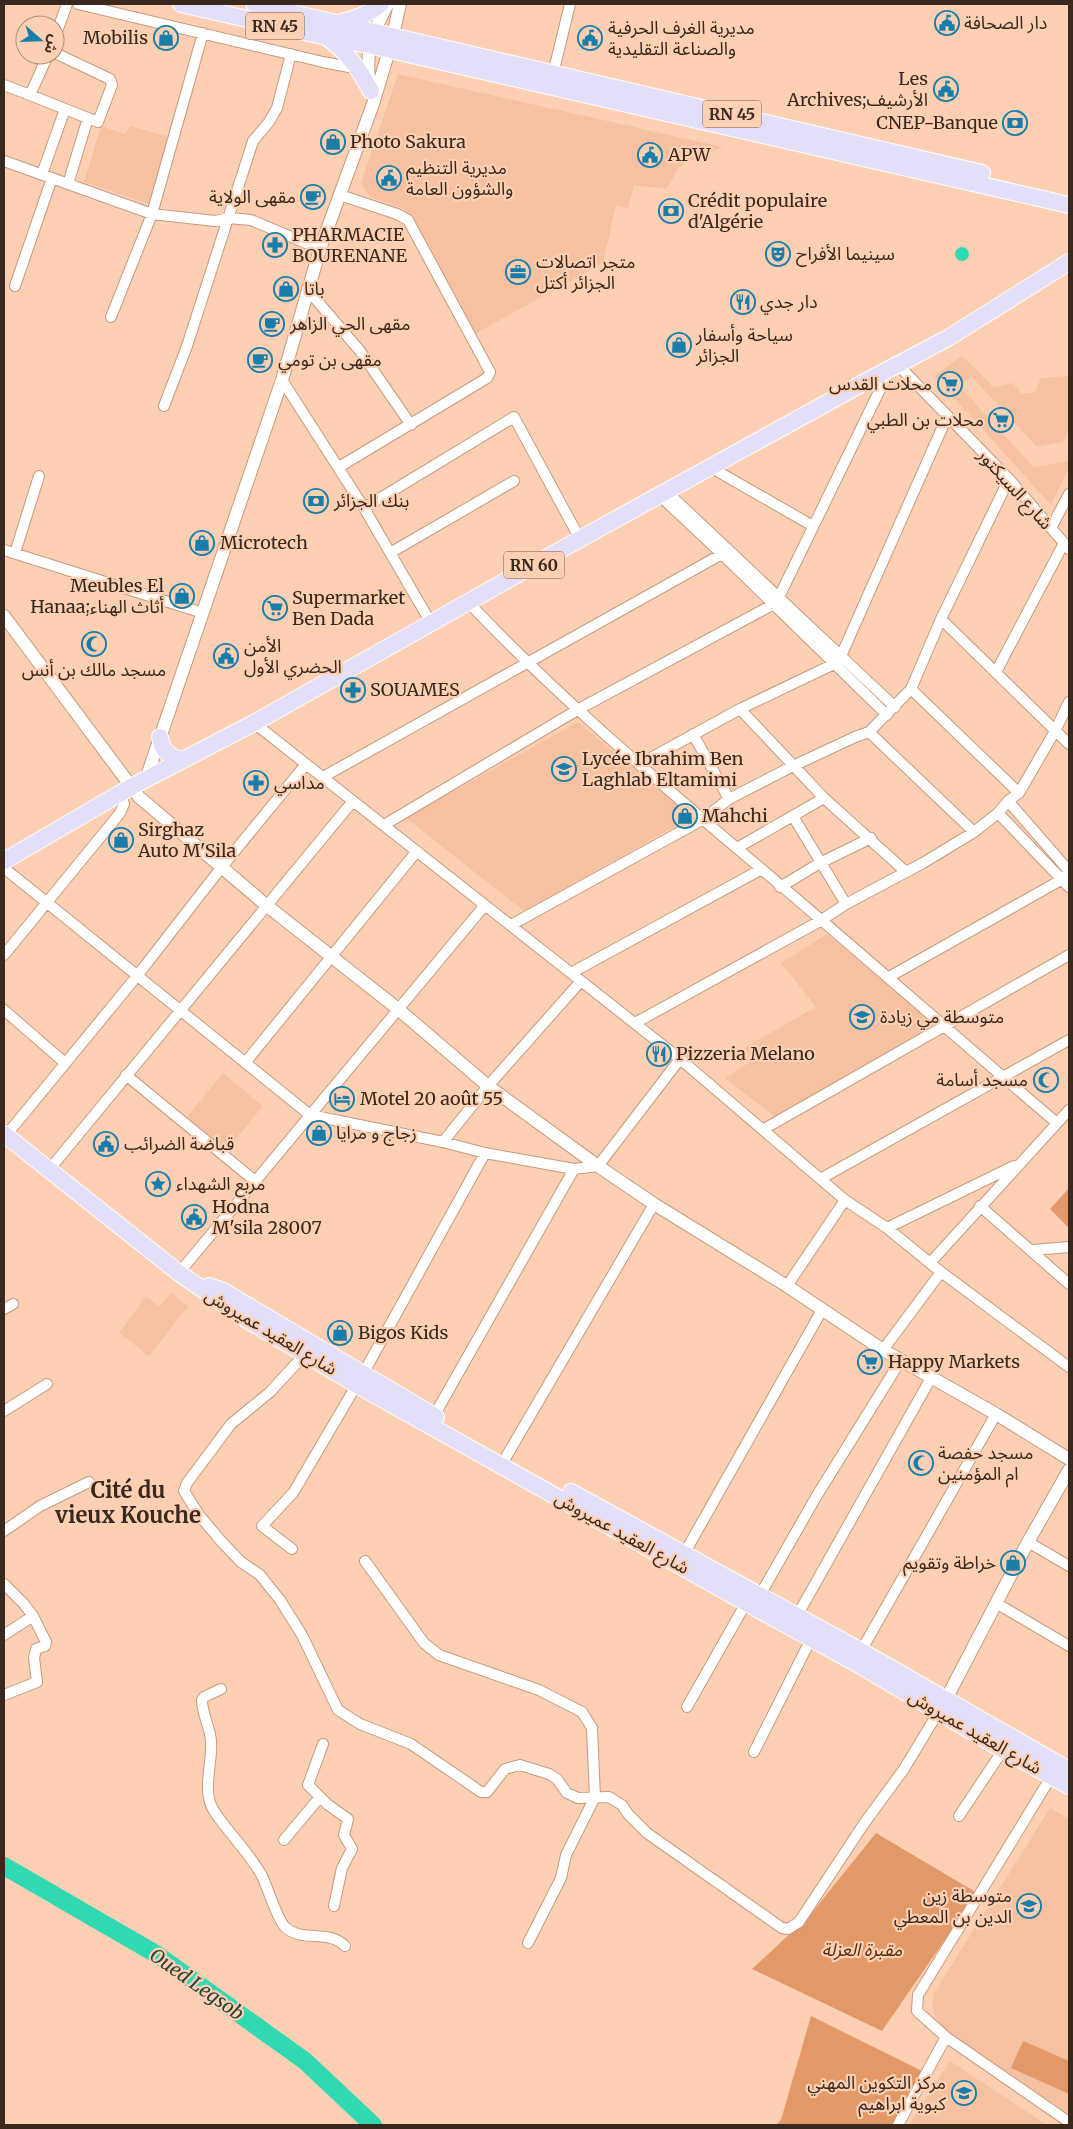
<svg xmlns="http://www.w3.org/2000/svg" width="1073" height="2129" font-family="Merriweather,'Noto Sans Arabic',serif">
	<rect width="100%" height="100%" fill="#fed0b3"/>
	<path fill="#f6c1a0" d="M398,74L723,147L687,162L679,168L666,189L634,185L628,209L616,205L603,263L473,335L459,311L461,304L456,296L451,294L404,209L370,197L361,183Z
		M101,126L125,134L131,126L172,138L152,205L84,182Z
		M962,356L994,387L1013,383L1022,394L1035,392L1041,378L1069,376V428L1063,442L1037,447L971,376L960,387L1034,467L1069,461V468L1051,505L934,376Z
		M578,722L692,817L524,911L406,818Z
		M827,934L938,1027L775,1117L725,1078L753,1060L744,1048L816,1007L781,963Z
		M223,1073L263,1106L226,1151L185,1119Z
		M171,1293L188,1306L149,1356L119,1333L146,1296L159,1307Z
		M1050,1808L1069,1819V2114L942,2028L936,2018L932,2007L934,1993Z
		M950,2061L1047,2125H909Z"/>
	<path fill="#e39867" d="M1069,1188V1228L1050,1209Z
		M876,1833L977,1893L882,2031L752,1969L810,1915Z
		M811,2016L924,2072L894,2125H776L781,2120Z
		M1023,2041L1069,2061V2094L1011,2068Z"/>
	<path fill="#31d9b3" d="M955 254a7 7 0 1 1 14 0a7 7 0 1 1-14 0Z"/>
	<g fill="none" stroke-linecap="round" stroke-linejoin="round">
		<path stroke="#31d9b3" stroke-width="18" d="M4,1866L156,1954L305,2061L373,2125"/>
		<defs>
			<path id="minor" d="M78,4L323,62L349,67L354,63
				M55,37L67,4
				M55,53L110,79L112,85L98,122L65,109
				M553,74L570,4
				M4,85L30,95L48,55
				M30,95L65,109L42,174
				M4,161L152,214L215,221L229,218L251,220L320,249
				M68,184L88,118
				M15,286L52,178
				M307,289L360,351L411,425
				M111,317L152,214L203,33
				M897,364L1009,479L1069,549
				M282,380L364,508L431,623
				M164,406L187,346L253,141L269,122L277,108L291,54
				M339,467L487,378L490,372L408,220L397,214L340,195
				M710,467L813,526
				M667,492L895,707
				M659,495L722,554L887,715
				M364,508L514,417L580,539
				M1051,528L1069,494
				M4,550L203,613
				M15,553L39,476
				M390,553L514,481
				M468,602C552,691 646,771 739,850C846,940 951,1033 1057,1123
				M941,619L1069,744
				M996,672L1064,543
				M911,689L941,619L1009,479
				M740,709L824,798L906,872
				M254,723L680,1059L845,1200L887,1228L941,1272L1069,1367
				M693,734L729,799
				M640,764L740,709L834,664L841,656L947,417
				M323,777L722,554L727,548
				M1008,801L1069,871
				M998,813L1069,887
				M794,818L846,904
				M384,825L579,709L772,605L779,597L889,371
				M974,832L869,732L911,689L1019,793
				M737,848L824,798
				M4,868L310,1115L443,1142L485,1153L574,1169
				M780,887L820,863L871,838
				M511,925L702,820L729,799L793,766L855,737L869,732
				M4,955L120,813L124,804L121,793
				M571,973L762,869
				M889,977L1061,880L1069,872
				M4,1010L65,1063
				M635,1023L820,921L846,904L923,863L974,832L998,813L1008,801L1019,793L1055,731L1069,702
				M245,1063L417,851
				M126,1075L255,1181
				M764,1129L1069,955
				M4,1138L137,976L221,868L306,764
				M443,1142L488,1086L581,981
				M49,1170L353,801
				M822,1178L1069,1040
				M980,1206L1069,1284
				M887,1228L1014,1166
				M1033,1250L1069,1247
				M930,1263L1069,1110
				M179,1273L485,905
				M787,1286L845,1200
				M4,1309L13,1304
				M883,1350L941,1272
				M306,1353L270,1392L231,1424L187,1483L184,1491L199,1515L220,1540L241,1562L260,1575L280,1600L302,1635L338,1710L360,1724L411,1744L481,1792H487L505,1769L520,1765L549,1774L557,1779L567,1793L578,1798L609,1797L622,1805L628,1814L647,1833L782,1928L788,1929L799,1922L863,1825L904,1769L939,1711
				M4,1411L47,1384
				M434,1416L574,1169L598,1166L680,1059
				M506,1457L654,1204
				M4,1531L40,1506L89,1482
				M1028,1542L1069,1566
				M292,1549L262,1526L293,1493L363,1374L485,1153
				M684,1554L822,1310
				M365,1561L424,1643L439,1655L539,1690L582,1712L592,1728L595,1797L566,1855L561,1878L528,1943
				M4,1584L24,1604L33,1616L4,1635
				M760,1595L816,1497L901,1360
				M996,1603L1069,1646
				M797,1616L931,1378
				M861,1651L996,1414
				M221,1689L204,1697L202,1700C202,1714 210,1727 211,1741C213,1763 201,1791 214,1811C229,1834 249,1852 262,1876C268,1888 277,1919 285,1927C302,1943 329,1929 345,1946
				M4,1695L37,1682L34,1658L36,1649L45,1646L46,1642L33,1616
				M687,1707L746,1603
				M323,1744L308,1785L327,1804L348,1819L344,1835L352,1849L342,1868L334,1906
				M754,1752L811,1639
				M1054,1772L918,1995L917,2011L946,2037L1069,2122
				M959,1816L1003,1750
				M284,1840L320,1797
				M898,2125L946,2037"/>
			<path id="tertiary" d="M370,84C364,54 373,30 388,4
				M4,616L139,797L266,905L398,1009L488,1086L598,1166L654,1204L787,1286L883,1350L996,1414L1069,1459
				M146,779L282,380L320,249L373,104L391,44L400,4
				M942,1707L1028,1542L1069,1470"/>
			<path id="primary" d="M181,4L327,37L373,46L1069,205
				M254,4L982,173
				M338,23C354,19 368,15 381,4
				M329,39C350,55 358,68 371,91
				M160,737C162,751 169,757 183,760
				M4,861L131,787L254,723L580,539L863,383L948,338L1069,262
				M4,1134L179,1273L247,1320L357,1385L741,1600L861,1666L1003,1750L1069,1786
				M209,1286L223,1291L436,1417
				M571,1492L861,1651L1069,1770"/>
		</defs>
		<use href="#minor" stroke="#c69a7f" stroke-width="12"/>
		<use href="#tertiary" stroke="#c69a7f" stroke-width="14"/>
		<use href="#primary" stroke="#fff" stroke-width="18"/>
		<use href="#minor" stroke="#fff" stroke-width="10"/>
		<use href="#tertiary" stroke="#fff" stroke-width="12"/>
		<use href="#primary" stroke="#e4dff9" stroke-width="16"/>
	</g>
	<defs>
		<symbol id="civic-ring" viewBox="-11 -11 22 22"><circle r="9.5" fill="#fed0b3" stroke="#187da8" stroke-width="1.5"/><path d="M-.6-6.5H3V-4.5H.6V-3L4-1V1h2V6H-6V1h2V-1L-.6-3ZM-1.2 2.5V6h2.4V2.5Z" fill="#187da8"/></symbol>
		<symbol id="shop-ring" viewBox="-11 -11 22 22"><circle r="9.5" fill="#fed0b3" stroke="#187da8" stroke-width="1.5"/><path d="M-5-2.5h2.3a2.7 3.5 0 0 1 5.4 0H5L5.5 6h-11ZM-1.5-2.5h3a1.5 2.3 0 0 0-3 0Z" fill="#187da8"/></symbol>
		<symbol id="bank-ring" viewBox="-11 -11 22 22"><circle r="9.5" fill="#fed0b3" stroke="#187da8" stroke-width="1.5"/><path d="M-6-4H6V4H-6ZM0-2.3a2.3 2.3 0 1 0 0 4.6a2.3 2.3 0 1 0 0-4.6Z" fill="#187da8"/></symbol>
		<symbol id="cafe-ring" viewBox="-11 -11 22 22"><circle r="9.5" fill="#fed0b3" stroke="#187da8" stroke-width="1.5"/><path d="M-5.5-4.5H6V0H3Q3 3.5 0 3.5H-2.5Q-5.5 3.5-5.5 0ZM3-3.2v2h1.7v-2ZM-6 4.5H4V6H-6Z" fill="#187da8"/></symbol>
		<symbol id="pharmacy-ring" viewBox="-11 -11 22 22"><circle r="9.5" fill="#fed0b3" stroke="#187da8" stroke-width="1.5"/><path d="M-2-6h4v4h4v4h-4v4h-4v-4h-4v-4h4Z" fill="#187da8"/></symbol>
		<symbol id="theatre-ring" viewBox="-11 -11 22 22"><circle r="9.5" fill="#fed0b3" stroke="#187da8" stroke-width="1.5"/><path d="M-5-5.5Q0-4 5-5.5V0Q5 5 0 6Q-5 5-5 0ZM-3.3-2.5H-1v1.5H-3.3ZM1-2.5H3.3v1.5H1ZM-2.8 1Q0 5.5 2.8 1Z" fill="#187da8"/></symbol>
		<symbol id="office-ring" viewBox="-11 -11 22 22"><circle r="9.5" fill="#fed0b3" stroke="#187da8" stroke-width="1.5"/><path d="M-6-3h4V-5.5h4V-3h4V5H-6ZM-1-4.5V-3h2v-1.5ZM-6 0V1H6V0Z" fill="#187da8"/></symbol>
		<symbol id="restaurant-ring" viewBox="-11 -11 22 22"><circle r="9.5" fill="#fed0b3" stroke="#187da8" stroke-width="1.5"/><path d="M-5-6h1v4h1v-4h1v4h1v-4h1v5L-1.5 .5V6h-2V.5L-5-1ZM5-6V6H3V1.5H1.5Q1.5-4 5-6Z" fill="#187da8"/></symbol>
		<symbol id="supermarket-ring" viewBox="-11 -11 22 22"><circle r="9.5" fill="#fed0b3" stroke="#187da8" stroke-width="1.5"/><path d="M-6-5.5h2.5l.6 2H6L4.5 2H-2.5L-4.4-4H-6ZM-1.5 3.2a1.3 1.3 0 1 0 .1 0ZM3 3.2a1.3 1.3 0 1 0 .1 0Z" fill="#187da8"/></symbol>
		<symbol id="mosque-ring" viewBox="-11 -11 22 22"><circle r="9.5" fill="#fed0b3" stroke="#187da8" stroke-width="1.5"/><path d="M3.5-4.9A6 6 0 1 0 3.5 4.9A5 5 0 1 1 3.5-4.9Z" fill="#187da8"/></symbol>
		<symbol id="school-ring" viewBox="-11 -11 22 22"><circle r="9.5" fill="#fed0b3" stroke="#187da8" stroke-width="1.5"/><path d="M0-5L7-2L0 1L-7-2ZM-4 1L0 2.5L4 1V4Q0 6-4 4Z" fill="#187da8"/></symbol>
		<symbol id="hotel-ring" viewBox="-11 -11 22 22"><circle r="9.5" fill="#fed0b3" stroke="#187da8" stroke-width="1.5"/><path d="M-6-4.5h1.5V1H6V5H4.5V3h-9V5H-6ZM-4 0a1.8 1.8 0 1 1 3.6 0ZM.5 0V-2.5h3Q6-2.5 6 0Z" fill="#187da8"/></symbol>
		<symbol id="sight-ring" viewBox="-11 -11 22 22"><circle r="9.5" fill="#fed0b3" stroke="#187da8" stroke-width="1.5"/><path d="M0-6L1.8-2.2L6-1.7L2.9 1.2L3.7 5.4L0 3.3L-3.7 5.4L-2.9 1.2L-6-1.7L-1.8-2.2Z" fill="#187da8"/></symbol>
		<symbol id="university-ring" viewBox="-11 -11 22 22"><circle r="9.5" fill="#fed0b3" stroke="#187da8" stroke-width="1.5"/><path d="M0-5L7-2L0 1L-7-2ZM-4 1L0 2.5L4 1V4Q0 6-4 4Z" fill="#187da8"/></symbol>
	</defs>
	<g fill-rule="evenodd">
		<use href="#civic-ring" x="933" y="9" width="28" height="28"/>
		<use href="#shop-ring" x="152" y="24" width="28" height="28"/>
		<use href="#civic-ring" x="576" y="24" width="28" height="28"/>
		<use href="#civic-ring" x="932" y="75" width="28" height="28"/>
		<use href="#bank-ring" x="1001" y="109" width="28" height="28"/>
		<use href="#shop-ring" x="319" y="128" width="28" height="28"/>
		<use href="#civic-ring" x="636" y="141" width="28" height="28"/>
		<use href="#civic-ring" x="375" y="164" width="28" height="28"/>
		<use href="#cafe-ring" x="299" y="183" width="28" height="28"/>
		<use href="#bank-ring" x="657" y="197" width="28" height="28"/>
		<use href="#pharmacy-ring" x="261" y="231" width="28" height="28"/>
		<use href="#theatre-ring" x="764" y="240" width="28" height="28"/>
		<use href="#office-ring" x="504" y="258" width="28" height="28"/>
		<use href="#shop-ring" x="272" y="275" width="28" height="28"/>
		<use href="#restaurant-ring" x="729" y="288" width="28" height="28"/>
		<use href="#cafe-ring" x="258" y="310" width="28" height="28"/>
		<use href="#shop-ring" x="665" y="331" width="28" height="28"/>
		<use href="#cafe-ring" x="246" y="346" width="28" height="28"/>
		<use href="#supermarket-ring" x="936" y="370" width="28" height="28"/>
		<use href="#supermarket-ring" x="987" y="406" width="28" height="28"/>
		<use href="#bank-ring" x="302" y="487" width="28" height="28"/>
		<use href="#shop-ring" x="188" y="529" width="28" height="28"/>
		<use href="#shop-ring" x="168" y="582" width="28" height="28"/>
		<use href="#supermarket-ring" x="261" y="594" width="28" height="28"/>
		<use href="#mosque-ring" x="80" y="630" width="28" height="28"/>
		<use href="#civic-ring" x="212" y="642" width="28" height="28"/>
		<use href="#pharmacy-ring" x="339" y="676" width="28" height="28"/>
		<use href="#school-ring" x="550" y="755" width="28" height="28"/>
		<use href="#pharmacy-ring" x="242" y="769" width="28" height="28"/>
		<use href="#shop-ring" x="671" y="802" width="28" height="28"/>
		<use href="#shop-ring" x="107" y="826" width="28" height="28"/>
		<use href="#school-ring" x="848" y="1003" width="28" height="28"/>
		<use href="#restaurant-ring" x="645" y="1040" width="28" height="28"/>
		<use href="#mosque-ring" x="1032" y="1066" width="28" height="28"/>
		<use href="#hotel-ring" x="328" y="1085" width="28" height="28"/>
		<use href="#shop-ring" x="305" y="1119" width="28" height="28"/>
		<use href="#civic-ring" x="92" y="1130" width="28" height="28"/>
		<use href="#sight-ring" x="144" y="1170" width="28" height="28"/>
		<use href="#civic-ring" x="180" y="1203" width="28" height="28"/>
		<use href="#shop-ring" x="326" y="1319" width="28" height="28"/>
		<use href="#supermarket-ring" x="856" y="1348" width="28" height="28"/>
		<use href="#mosque-ring" x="907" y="1449" width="28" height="28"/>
		<use href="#shop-ring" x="999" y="1549" width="28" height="28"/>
		<use href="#school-ring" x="1015" y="1892" width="28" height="28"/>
		<use href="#university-ring" x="950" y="2079" width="28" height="28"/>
	</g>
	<g text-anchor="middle" stroke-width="4.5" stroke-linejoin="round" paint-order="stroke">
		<g fill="#fed0b3" stroke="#745a4a" stroke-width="1">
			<rect x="246" y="12.5" width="58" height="27" rx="4"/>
			<rect x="703" y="100.5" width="58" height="27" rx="4"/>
			<rect x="504" y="551.5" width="60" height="27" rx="4"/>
		</g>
		<g font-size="16" font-weight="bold" fill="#39281d">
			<text x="275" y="32">RN 45</text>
			<text x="732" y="120">RN 45</text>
			<text x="534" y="571">RN 60</text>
		</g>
		<g font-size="18" fill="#39281d" stroke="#fed0b3" text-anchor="start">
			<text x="964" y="29">دار الصحافة</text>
			<text x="608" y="34">مديرية الغرف الحرفية<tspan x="608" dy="21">والصناعة التقليدية</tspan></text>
			<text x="148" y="44" text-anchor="end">Mobilis</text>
			<text x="928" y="85" text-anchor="end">Les<tspan x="928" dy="21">Archives;الأرشيف</tspan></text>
			<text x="998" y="129" text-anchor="end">CNEP-Banque</text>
			<text x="350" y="148">Photo Sakura</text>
			<text x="668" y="161">APW</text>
			<text x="406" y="174">مديرية التنظيم<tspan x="406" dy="21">والشؤون العامة</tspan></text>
			<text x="296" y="203" text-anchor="end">مقهى الولاية</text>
			<text x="688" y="207">Crédit populaire<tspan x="688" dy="21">d'Algérie</tspan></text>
			<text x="292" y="241">PHARMACIE<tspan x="292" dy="21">BOURENANE</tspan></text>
			<text x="796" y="260">سينيما الأفراح</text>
			<text x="536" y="268">متجر اتصالات<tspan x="536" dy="21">الجزائر أكتل</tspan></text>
			<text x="304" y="295">باتا</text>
			<text x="760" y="308">دار جدي</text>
			<text x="290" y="330">مقهى الحي الزاهر</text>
			<text x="696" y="341">سياحة وأسفار<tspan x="696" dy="21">الجزائر</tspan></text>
			<text x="278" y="366">مقهى بن تومي</text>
			<text x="932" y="390" text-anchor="end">محلات القدس</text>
			<text x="984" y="426" text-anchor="end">محلات بن الطبي</text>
			<text x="334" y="507">بنك الجزائر</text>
			<text x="220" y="549">Microtech</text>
			<text x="164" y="592" text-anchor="end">Meubles El<tspan x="164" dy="21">Hanaa;أثاث الهناء</tspan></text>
			<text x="292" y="604">Supermarket<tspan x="292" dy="21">Ben Dada</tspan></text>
			<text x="244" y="652">الأمن<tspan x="244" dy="21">الحضري الأول</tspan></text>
			<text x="94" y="676" text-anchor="middle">مسجد مالك بن أنس</text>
			<text x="370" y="696">SOUAMES</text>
			<text x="582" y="765">Lycée Ibrahim Ben<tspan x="582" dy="21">Laghlab Eltamimi</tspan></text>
			<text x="274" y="789">مداسي</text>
			<text x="702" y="822">Mahchi</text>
			<text x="138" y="836">Sirghaz<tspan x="138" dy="21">Auto M'Sila</tspan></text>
			<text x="880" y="1023">متوسطة مي زيادة</text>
			<text x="676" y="1060">Pizzeria Melano</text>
			<text x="1028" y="1086" text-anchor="end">مسجد أسامة</text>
			<text x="360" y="1105">Motel 20 août 55</text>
			<text x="336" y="1139">زجاج و مرايا</text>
			<text x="124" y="1150">قباضة الضرائب</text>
			<text x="176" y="1190">مربع الشهداء</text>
			<text x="212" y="1213">Hodna<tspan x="212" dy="21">M'sila 28007</tspan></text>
			<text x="358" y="1339">Bigos Kids</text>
			<text x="888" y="1368">Happy Markets</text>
			<text x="938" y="1459">مسجد حفصة<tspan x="938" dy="21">ام المؤمنين</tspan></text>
			<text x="996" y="1569" text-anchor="end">خراطة وتقويم</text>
			<text x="1012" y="1902" text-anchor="end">متوسطة زين<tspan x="1012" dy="21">الدين بن المعطي</tspan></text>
			<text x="946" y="2089" text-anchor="end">مركز التكوين المهني<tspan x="946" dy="21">كبوية ابراهيم</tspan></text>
		</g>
		<g font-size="18" fill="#39281d" stroke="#fed0b3">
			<text transform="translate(1015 489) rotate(48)" y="6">شارع السيكتور</text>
			<text transform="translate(271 1332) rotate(31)" y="6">شارع العقيد عميروش</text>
			<text transform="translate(622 1533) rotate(29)" y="6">شارع العقيد عميروش</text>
			<text transform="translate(975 1732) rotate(30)" y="6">شارع العقيد عميروش</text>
		</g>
		<g font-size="18" font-style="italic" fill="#562f14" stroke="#fed0b3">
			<text x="862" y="1956">مقبرة العزلة</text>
		</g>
		<g font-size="19" font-style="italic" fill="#274039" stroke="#fed0b3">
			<text transform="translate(197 1984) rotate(35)" y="7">Oued Legsob</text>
		</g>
		<g font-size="22" font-weight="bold" fill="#39281d" stroke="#fed0b3">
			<text x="128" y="1498">Cité du<tspan x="128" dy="25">vieux Kouche</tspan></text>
		</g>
	</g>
	<rect width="1073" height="2129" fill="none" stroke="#39281d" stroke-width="10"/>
	<g transform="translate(40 40) rotate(110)"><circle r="24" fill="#fed0b3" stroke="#af8d77"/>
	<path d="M0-4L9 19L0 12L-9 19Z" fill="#187da8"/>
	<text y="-8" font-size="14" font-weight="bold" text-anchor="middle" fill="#39281d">ش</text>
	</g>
</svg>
